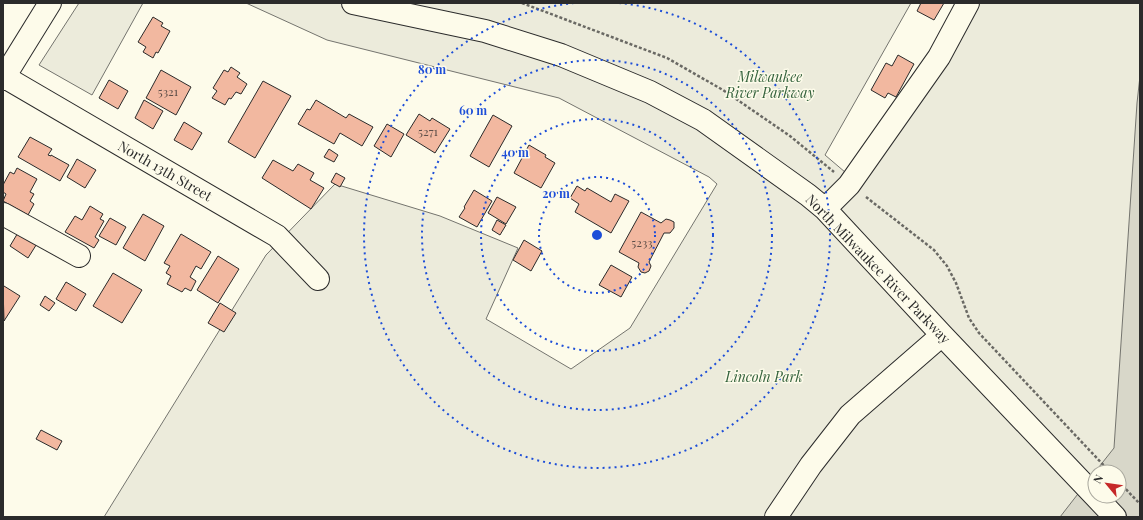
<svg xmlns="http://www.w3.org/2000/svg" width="1143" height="520" font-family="'Playfair Display',serif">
	<rect width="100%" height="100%" fill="#fdfbea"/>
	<path fill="#ecebdb" stroke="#74746e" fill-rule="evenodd" d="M79,3H143L92,95L39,65Z
		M246,3H806L807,4L808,3H911L825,155L859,184L962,3H1140V517H104L266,255L335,184L440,216L518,248L486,319L571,369L630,328L717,184L709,177L559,98L327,40ZM1095,472H1119V496H1095Z"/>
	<path fill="#d8d7c9" stroke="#74746e" d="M1140,76V517H1060L1095,472V496H1119V472H1095L1114,448L1137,103Z"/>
	<path fill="#f2b8a0" stroke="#2b2b2b" d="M921,3H944L934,20L917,11Z
		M153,17L163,23L161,26L170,31L158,53L156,52L153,58L143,52L146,47L138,42Z
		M898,55L914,64L896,97L888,93L885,98L871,90L886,63L892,66Z
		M231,67L240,73L237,77L247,84L241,94L236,92L231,99L229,98L225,105L212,98L217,91L213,88L224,70L228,72Z
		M161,70L191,87L176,115L146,98Z
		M109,80L128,91L118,109L99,98Z
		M263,81L291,96L255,158L228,142Z
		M144,100L163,111L153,129L135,118Z
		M316,100L346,118L349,114L373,127L362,146L340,133L334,144L298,124L307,109L310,110Z
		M419,114L430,121L432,118L450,129L435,153L406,135Z
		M493,115L512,126L489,167L470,156Z
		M184,122L202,133L192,150L174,140Z
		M387,124L404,134L391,157L374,146Z
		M30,137L52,149L48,155L51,156V155L69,165L60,181L18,157Z
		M529,145L546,155L545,157L555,163L541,188L514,173Z
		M329,149L338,155L334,162L324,157Z
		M77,159L96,170L85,188L67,177Z
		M273,160L293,171L298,164L314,173L310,180L324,188L311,209L262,178Z
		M17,168L37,179L30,192L34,194L30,201L34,204L28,215L3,201L6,194L3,192V185L10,172L14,174Z
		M336,173L345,178L340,187L331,182Z
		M577,186L585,191L587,188L611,202L615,194L629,201L611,233L575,212L579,204L570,198Z
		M474,190L492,201L477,227L459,217L465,208L464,207Z
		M497,197L516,207L506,224L488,213Z
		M90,206L103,214L100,219L104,221L95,237L99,240L94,248L65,232L75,216L82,220Z
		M641,212L661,223L666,219L670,220L674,222V228L670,233H664L649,262L651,266L649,271L645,273L641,272L638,267L639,263L619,252Z
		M143,214L164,226L145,261L123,248Z
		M110,218L126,227L116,245L99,236Z
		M497,220L506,225L500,235L492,230Z
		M19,231L38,242L28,258L10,246Z
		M181,234L211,252L201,269L196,266L190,277L196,281L191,291L185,288L182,292L167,284L171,276L166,273L170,266L164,263Z
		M524,240L542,251L531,271L513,260Z
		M218,256L239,269L218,303L197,290Z
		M611,265L632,277L621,297L599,285Z
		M113,273L142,290L122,323L93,306Z
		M66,282L86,294L76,311L56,299Z
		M4,286L20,296L4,321L3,287Z
		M45,296L55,303L49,311L40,305Z
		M220,303L236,313L224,332L208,323Z
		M41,430L62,441L57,450L36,439Z"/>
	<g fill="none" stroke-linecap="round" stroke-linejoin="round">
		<defs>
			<path id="minor" d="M353,3L485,31L561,55L650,92L703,120L808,195L825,209L942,335L1095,496
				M3,76L277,236L318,279
				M3,79L50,3
				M825,209L849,185L939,57L968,3
				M3,214L79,256
				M1095,496L1115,517
				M776,517L811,465L850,415L942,335"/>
		</defs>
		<use href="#minor" stroke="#2b2b2b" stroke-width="24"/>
		<path stroke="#6a6964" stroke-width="2.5" stroke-dasharray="3 2" stroke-linecap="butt" d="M522,3L667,58L723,90L790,136L834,172
			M866,197L934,250L947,266L956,283L969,318L979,333L1110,472
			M1119,482L1140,504"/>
		<use href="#minor" stroke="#fdfbea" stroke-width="22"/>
	</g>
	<g fill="none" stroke="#1d4ed8" stroke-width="2" stroke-dasharray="2 4">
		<circle cx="597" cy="235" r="58"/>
		<circle cx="597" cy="235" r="116"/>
		<circle cx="597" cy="235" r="175"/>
		<path d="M619 3A233 233 0 1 1 575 3"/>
	</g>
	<g text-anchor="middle" stroke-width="3" stroke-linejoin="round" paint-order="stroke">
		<g font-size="12" fill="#5d4e48">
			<text x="168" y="96">5321</text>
			<text x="428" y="136">5271</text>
			<text x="642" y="247">5233</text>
		</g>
		<g font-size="14" font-style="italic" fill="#34623c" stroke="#fdfbea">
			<text x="770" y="82">Milwaukee<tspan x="770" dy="16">River Parkway</tspan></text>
			<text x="764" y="382">Lincoln Park</text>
		</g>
		<g font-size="14" fill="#2b2b2b" stroke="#fdfbea">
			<text transform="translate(165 171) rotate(30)" y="5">North 13th Street</text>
			<text transform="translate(878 269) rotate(46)" y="5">North Milwaukee River Parkway</text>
		</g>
	</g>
	<circle cx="597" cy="235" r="6" fill="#1d4ed8" stroke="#fdfbea" stroke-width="2"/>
	<g font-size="12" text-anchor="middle" font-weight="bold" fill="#1d4ed8" stroke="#fdfbea" stroke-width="3" stroke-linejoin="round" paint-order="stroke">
		<text x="432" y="74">80 m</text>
		<text x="473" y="115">60 m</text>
		<text x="515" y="157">40 m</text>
		<text x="556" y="198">20 m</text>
	</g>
	<rect width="1143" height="520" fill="none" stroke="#2b2b2b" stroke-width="8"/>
	<g transform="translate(1107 484) rotate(299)"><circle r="19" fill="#fdfbea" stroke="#a9a89e"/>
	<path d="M0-3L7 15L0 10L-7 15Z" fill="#c62828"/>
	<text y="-6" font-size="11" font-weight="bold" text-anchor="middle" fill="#2b2b2b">N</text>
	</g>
</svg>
